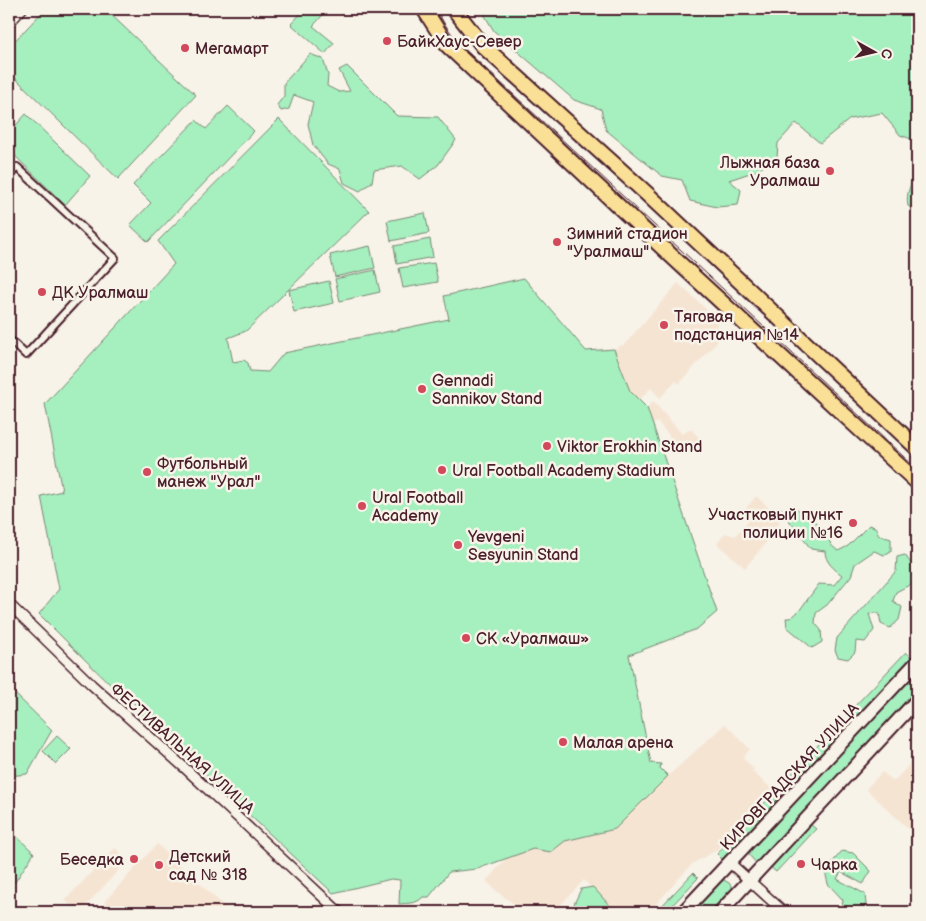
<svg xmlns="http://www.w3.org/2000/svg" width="926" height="921" font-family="'Balsamiq Sans',sans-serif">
	<rect width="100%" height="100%" fill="#f7f3e8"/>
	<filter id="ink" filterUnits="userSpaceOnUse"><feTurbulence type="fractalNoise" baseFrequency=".02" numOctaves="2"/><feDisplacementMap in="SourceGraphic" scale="10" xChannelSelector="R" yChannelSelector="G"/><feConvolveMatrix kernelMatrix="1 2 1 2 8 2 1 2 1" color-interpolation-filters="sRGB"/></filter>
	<g filter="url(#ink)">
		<path fill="#f6e4d3" d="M678,283L720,322L710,334L718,341L679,384L676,381L660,398L651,388L639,400L630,391L614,349L625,344Z
			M653,401L682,434L691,429L701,440L692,448L686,440L677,446L658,422L653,424L647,408Z
			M756,496L780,518L778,528L745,568L717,544L725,533L735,536L750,519L743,512Z
			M725,724L750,749L743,758L754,769L752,771L772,789L717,850L692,864L649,912H613L584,880L554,912H526L501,895L486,881L511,853L615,829L655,788Z
			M917,756V837L866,789L882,772L894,781Z
			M157,844L221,903L232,912H114L104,902Z
			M115,848L128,860L80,912H78L65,900Z"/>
		<path fill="#a6efbe" stroke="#788774" d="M45,9H105L196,95L118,179L9,72V47Z
			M305,9H328L313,26L334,43L325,54L291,24Z
			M481,9H917V141L900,135L882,113L850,119L820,143L796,123L778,143L777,158L756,171L729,180L741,190L738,205L717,207L690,201L682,180L662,176L606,130L601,109L574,100L494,31Z
			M310,54L323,59L328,75L327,86L339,92L350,91L339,70L347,66L397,116L438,117L456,140L438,165L420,179L402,166L374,170L372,182L360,191L344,183L340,169L328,164L313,145L308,124L313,102L294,95L289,109L281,111L277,105L284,96V83Z
			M228,106L254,131L148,242L130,225L151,203L133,185L196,120L206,129Z
			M26,114L90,176L65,205L9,150V133Z
			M279,119L369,211L246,331L228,338L233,362L244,360L248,363L250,371L268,372L284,353L449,319L444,296L524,278L586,351L614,349L630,391L647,408L717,612L697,629L629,655L651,763L661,764L660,768L668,776L615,829L565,841L551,852L533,849L477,869L449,872L429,897H423C417,904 408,903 399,904L400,880L391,879L333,893L137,710C135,698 123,697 116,690C90,665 64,639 39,614L59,589L41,496L62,491L45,404L174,264L158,241Z
			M917,170V210H916L908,206C905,193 912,182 917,170Z
			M425,213L429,233L391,241L387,221Z
			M430,239L433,257L397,264L394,246Z
			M370,246L375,268L335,277L330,255Z
			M434,263L438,282L403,288L399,268Z
			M375,270L380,292L340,301L335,279Z
			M329,281L334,303L294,312L289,290Z
			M781,508L787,514L797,509C810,517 827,529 831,545L838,551L848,546L869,525L877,528L878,535L891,539V551L884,555L874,551L855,564L851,576L827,605L816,613L815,623L821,630L822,642L812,648L787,627L786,618H791L799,611L819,584L834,585L842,575C834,569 825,562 825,551L811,549L787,518L781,516L773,510Z
			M905,555L912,565L917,566V581L896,592L893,601L902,607L899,620L890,628L881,624L879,613L869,614L874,630L865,642L856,641L855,652L848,659L838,657L835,650L837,638L896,571L897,557Z
			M906,652L912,658L857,716L851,710Z
			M917,672V696L757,864L749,855L751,850Z
			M9,688L52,730L27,774L9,776L15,754L9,749Z
			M833,729L840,735L790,789L784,782Z
			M57,736L71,749L56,764L43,751Z
			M772,795L778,801L723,860L717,854Z
			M809,823L816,829L776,872L769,866Z
			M9,829L34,853L15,882H9Z
			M842,851L853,853L871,871L863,884L841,872L837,879L865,894L866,904L860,912H841L843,900L828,884L825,871Z
			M693,873L698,878L666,912H656Z
			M724,880L729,883L733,888L729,896L714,912H691L717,884Z
			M593,887L611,907L610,912H592L591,911L580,912L574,904L581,889Z"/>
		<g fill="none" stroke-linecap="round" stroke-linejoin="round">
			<defs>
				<path id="pedestrian" d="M9,176L17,167L115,258L26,355L9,339"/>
				<path id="minor" d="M9,23L22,9
					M9,604L92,685L187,770L339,912
					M730,863L784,912"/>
				<path id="secondary" d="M683,912L917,662
					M720,912L917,700"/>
				<path id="primary" d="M424,9L447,45L678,262L917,482
					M454,9L483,46L646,193L917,448"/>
			</defs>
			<use href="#pedestrian" stroke="#4a1f2b" stroke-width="10"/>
			<use href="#minor" stroke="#4a1f2b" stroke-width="12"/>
			<use href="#secondary" stroke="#4a1f2b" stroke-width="16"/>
			<use href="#primary" stroke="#4a1f2b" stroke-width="18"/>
			<use href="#pedestrian" stroke="#f7f3e8" stroke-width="6"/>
			<use href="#minor" stroke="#f7f3e8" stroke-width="9"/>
			<use href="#secondary" stroke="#f7f3e8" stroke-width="12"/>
			<use href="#primary" stroke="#fadf96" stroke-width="14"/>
			<path stroke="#4a1f2b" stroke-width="1" d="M436,9L444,23L458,43L917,469"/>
		</g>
	</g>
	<g fill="#d1495b" stroke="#f7f3e8" stroke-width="2">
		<circle cx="387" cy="41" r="5"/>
		<circle cx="185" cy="48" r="5"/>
		<circle cx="830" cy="171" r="5"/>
		<circle cx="557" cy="242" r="5"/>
		<circle cx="42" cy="292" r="5"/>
		<circle cx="664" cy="325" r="5"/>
		<circle cx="422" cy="389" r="5"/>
		<circle cx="547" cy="446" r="5"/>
		<circle cx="442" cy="470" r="5"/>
		<circle cx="147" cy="472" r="5"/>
		<circle cx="362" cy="506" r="5"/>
		<circle cx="853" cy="523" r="5"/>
		<circle cx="458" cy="545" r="5"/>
		<circle cx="466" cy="638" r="5"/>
		<circle cx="563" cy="742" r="5"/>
		<circle cx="134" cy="859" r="5"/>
		<circle cx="801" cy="864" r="5"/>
		<circle cx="159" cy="865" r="5"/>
	</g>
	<g text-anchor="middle" stroke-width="5" stroke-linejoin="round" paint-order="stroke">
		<g font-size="16" fill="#4a1f2b" stroke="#f7f3e8" text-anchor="start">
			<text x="397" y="47">БайкХаус-Север</text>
			<text x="195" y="54">Мегамарт</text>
			<text x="820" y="168" text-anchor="end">Лыжная база<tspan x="820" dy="18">Уралмаш</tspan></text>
			<text x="567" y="239">Зимний стадион<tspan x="567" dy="18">"Уралмаш"</tspan></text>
			<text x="52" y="298">ДК Уралмаш</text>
			<text x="674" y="322">Тяговая<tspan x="674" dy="18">подстанция №14</tspan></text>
			<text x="432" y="386">Gennadi<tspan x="432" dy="18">Sannikov Stand</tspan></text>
			<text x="557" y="452">Viktor Erokhin Stand</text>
			<text x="157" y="469">Футбольный<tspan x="157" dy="18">манеж "Урал"</tspan></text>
			<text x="452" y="476">Ural Football Academy Stadium</text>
			<text x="372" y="503">Ural Football<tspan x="372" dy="18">Academy</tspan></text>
			<text x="843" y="520" text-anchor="end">Участковый пункт<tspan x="843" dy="18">полиции №16</tspan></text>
			<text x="468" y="542">Yevgeni<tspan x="468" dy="18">Sesyunin Stand</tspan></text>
			<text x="476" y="644">СК «Уралмаш»</text>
			<text x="573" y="748">Малая арена</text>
			<text x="169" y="862">Детский<tspan x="169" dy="18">сад № 318</tspan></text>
			<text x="124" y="865" text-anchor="end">Беседка</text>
			<text x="811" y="870">Чарка</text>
		</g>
		<g font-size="16" fill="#4a1f2b" stroke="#f7f3e8">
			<text transform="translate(183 748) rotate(42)" y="6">ФЕСТИВАЛЬНАЯ УЛИЦА</text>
			<text transform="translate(789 776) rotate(-47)" y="6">КИРОВГРАДСКАЯ УЛИЦА</text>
		</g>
	</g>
	<rect width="926" height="921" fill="none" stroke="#f7f3e8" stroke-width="30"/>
	<rect x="15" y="15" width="896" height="891" fill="none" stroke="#4a1f2b" stroke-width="2" filter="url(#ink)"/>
	<g transform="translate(874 52) rotate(98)" stroke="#f7f3e8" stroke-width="4" paint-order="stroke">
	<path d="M0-4L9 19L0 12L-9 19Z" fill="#4a1f2b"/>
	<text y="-8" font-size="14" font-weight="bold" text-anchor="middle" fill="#4a1f2b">С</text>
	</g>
</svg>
